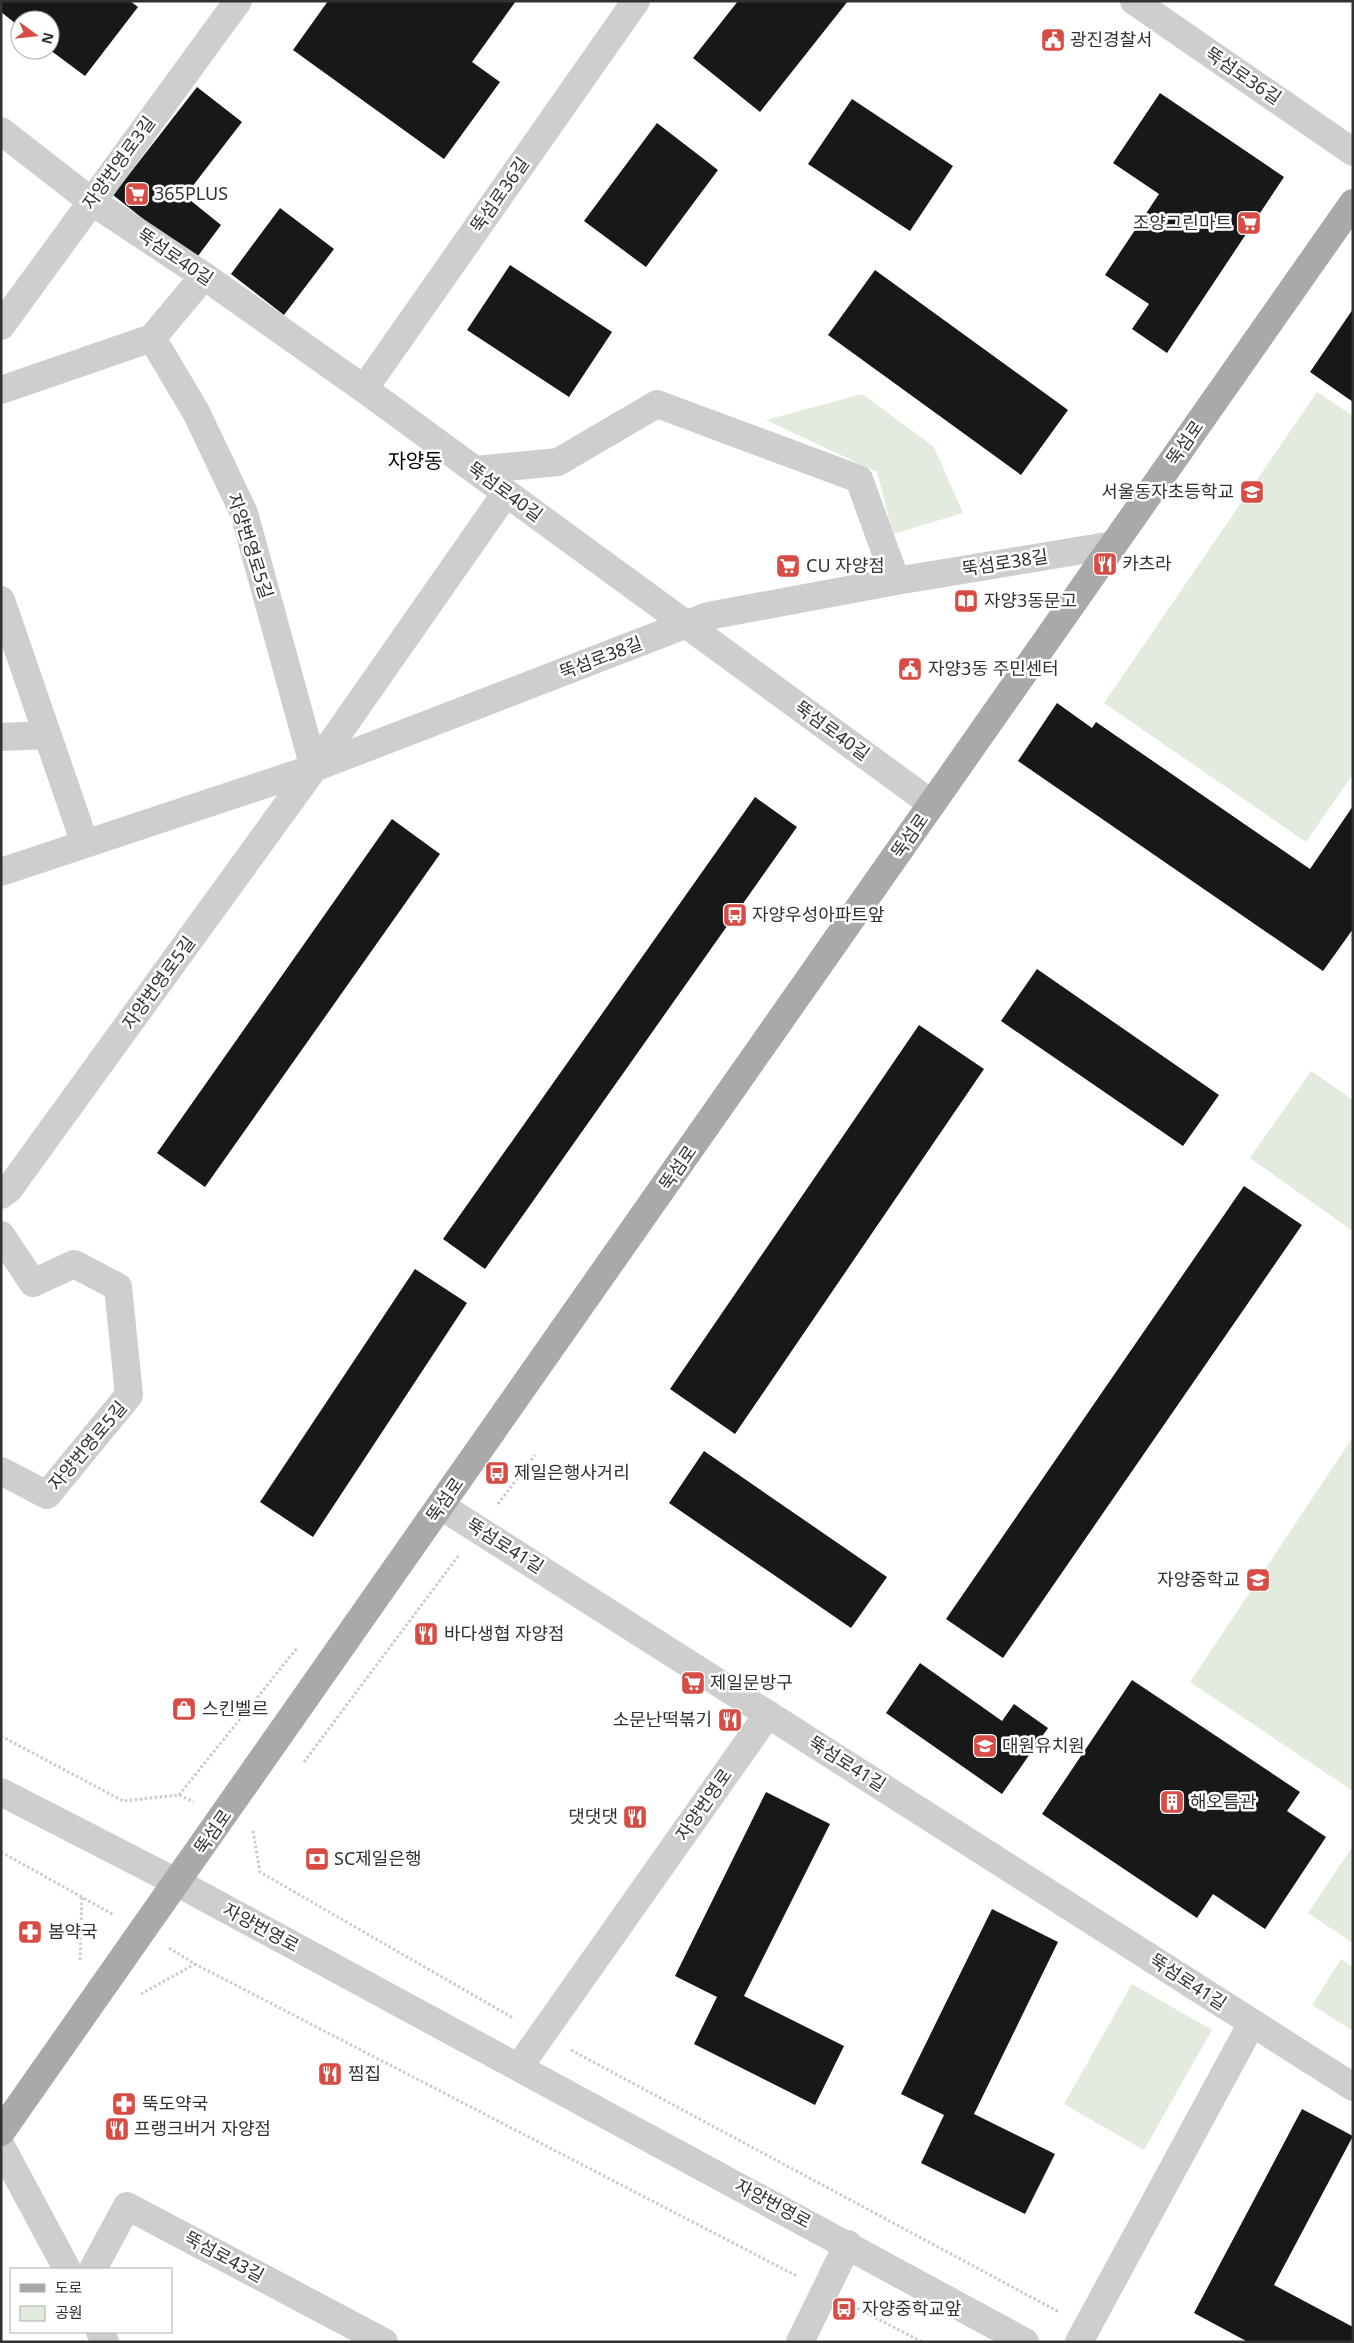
<svg xmlns="http://www.w3.org/2000/svg" width="1354" height="2343" font-family="'Noto Sans','Noto Sans KR',sans-serif">
	<rect width="100%" height="100%" fill="#fff"/>
	<path fill="#e3eade" d="M1317,392L1353,416V774L1306,842L1104,703Z
		M862,394L934,447L963,513L893,534L877,472L766,420Z
		M1311,1071L1353,1100V1231L1250,1158Z
		M1353,1437V1791L1190,1682Z
		M1353,1846V1943L1308,1913Z
		M1341,1959L1353,1967V2031L1312,2005Z
		M1132,1984L1212,2030L1144,2150L1064,2104Z"/>
	<path fill="#181818" d="M1,1H130L138,7L85,76L50,50V20H20V27L1,12Z
		M328,1H516L472,62L500,82L444,159L293,50Z
		M738,1H848L760,112L693,58Z
		M197,87L242,122L185,196L221,225L195,260L113,195Z
		M1160,93L1284,177L1167,353L1132,329L1149,304L1105,275L1159,194L1113,163Z
		M852,99L953,166L910,231L808,164Z
		M657,123L718,170L646,267L584,221Z
		M280,208L334,249L284,315L231,274Z
		M510,265L612,332L569,397L467,330Z
		M875,270L1068,410L1021,475L828,335Z
		M1353,309V402L1310,372Z
		M1057,703L1092,728L1096,722L1310,869L1353,806V929L1323,971L1018,761Z
		M755,797L797,827L485,1269L443,1239Z
		M392,819L440,854L205,1187L157,1153Z
		M1037,969L1219,1095L1183,1146L1001,1021Z
		M919,1025L984,1069L735,1434L670,1389Z
		M1244,1186L1302,1225L1003,1658L946,1619Z
		M415,1269L467,1303L313,1537L260,1502Z
		M704,1451L887,1577L851,1628L669,1503Z
		M920,1663L1002,1721L1014,1704L1048,1728L1002,1794L886,1713Z
		M1132,1680L1300,1792L1287,1811L1326,1837L1265,1929L1213,1894L1197,1918L1042,1814Z
		M766,1792L830,1824L744,1996L844,2046L815,2105L694,2044L717,1997L675,1976Z
		M992,1909L1058,1942L974,2114L1055,2154L1025,2214L921,2163L944,2115L901,2094Z
		M1302,2109L1353,2136L1274,2285L1353,2327V2342H1248L1194,2313Z"/>
	<g fill="none" stroke-linecap="round" stroke-linejoin="round">
		<path stroke="#cbcbcb" stroke-width="3" stroke-dasharray="2.5 2.5" stroke-linecap="butt" d="M498,1504L535,1455
			M1,1736L123,1801L179,1795L194,1802
			M304,1762L459,1555
			M179,1795L297,1648
			M253,1831L260,1872L513,2018
			M1,1852L114,1915
			M169,1948L195,1964L797,2276
			M80,1960L82,1896
			M141,1994L195,1964
			M571,2050L1059,2312
			M853,2306L922,2342"/>
		<path stroke="#cecece" stroke-width="28" d="M1134,1L1353,152
			M1,131L91,201L204,276L364,389L932,804
			M1,326L238,1
			M152,338L196,412L244,513L314,768
			M364,389L636,1
			M1,390L152,338L204,276
			M475,470L558,462L657,404L859,479L896,581
			M1,600L85,844
			M1,737L47,735
			M1,872L314,768L708,616L896,581L1113,545
			M1,1195L9,1189L314,768L506,493
			M1,1235L33,1283L74,1264L118,1287L129,1395L47,1495L1,1471
			M441,1506L1353,2087
			M1,1792L178,1883L1025,2342
			M519,2067L768,1714
			M1,2146L67,2269
			M93,2269L127,2206L384,2342
			M100,2332L105,2342
			M800,2342L848,2244
			M1079,2342L1252,2023"/>
		<path stroke="#a9a9a9" stroke-width="28" d="M1,2132L1353,203"/>
	</g>
	<defs>
		<symbol id="civic-square" viewBox="-11 -11 22 22"><rect x="-9" y="-9" width="18" height="18" rx="4" fill="#d74c44" stroke="#fff"/><path d="M-.6-6.5H3V-4.5H.6V-3L4-1V1h2V6H-6V1h2V-1L-.6-3ZM-1.2 2.5V6h2.4V2.5Z" fill="#fff"/></symbol>
		<symbol id="supermarket-square" viewBox="-11 -11 22 22"><rect x="-9" y="-9" width="18" height="18" rx="4" fill="#d74c44" stroke="#fff"/><path d="M-6-5.5h2.5l.6 2H6L4.5 2H-2.5L-4.4-4H-6ZM-1.5 3.2a1.3 1.3 0 1 0 .1 0ZM3 3.2a1.3 1.3 0 1 0 .1 0Z" fill="#fff"/></symbol>
		<symbol id="school-square" viewBox="-11 -11 22 22"><rect x="-9" y="-9" width="18" height="18" rx="4" fill="#d74c44" stroke="#fff"/><path d="M0-5L7-2L0 1L-7-2ZM-4 1L0 2.5L4 1V4Q0 6-4 4Z" fill="#fff"/></symbol>
		<symbol id="restaurant-square" viewBox="-11 -11 22 22"><rect x="-9" y="-9" width="18" height="18" rx="4" fill="#d74c44" stroke="#fff"/><path d="M-5-6h1v4h1v-4h1v4h1v-4h1v5L-1.5 .5V6h-2V.5L-5-1ZM5-6V6H3V1.5H1.5Q1.5-4 5-6Z" fill="#fff"/></symbol>
		<symbol id="library-square" viewBox="-11 -11 22 22"><rect x="-9" y="-9" width="18" height="18" rx="4" fill="#d74c44" stroke="#fff"/><path d="M-6-4Q-3-5.5-.7-3.5V5Q-3 3-6 4ZM6-4Q3-5.5 .7-3.5V5Q3 3 6 4Z" fill="#fff"/></symbol>
		<symbol id="bus-square" viewBox="-11 -11 22 22"><rect x="-9" y="-9" width="18" height="18" rx="4" fill="#d74c44" stroke="#fff"/><path d="M-5-6H5V4H4V6H2V4H-2V6H-4V4H-5ZM-3.5-4V0h7V-4ZM-3.5 1.2v1.5H-2V1.2ZM2 1.2v1.5H3.5V1.2Z" fill="#fff"/></symbol>
		<symbol id="shop-square" viewBox="-11 -11 22 22"><rect x="-9" y="-9" width="18" height="18" rx="4" fill="#d74c44" stroke="#fff"/><path d="M-5-2.5h2.3a2.7 3.5 0 0 1 5.4 0H5L5.5 6h-11ZM-1.5-2.5h3a1.5 2.3 0 0 0-3 0Z" fill="#fff"/></symbol>
		<symbol id="building-square" viewBox="-11 -11 22 22"><rect x="-9" y="-9" width="18" height="18" rx="4" fill="#d74c44" stroke="#fff"/><path d="M-4-6H4V6H1V3H-1V6H-4ZM-2.5-4.3h1.7v1.8h-1.7ZM.8-4.3h1.7v1.8H.8ZM-2.5-1h1.7V.8h-1.7ZM.8-1h1.7V.8H.8Z" fill="#fff"/></symbol>
		<symbol id="bank-square" viewBox="-11 -11 22 22"><rect x="-9" y="-9" width="18" height="18" rx="4" fill="#d74c44" stroke="#fff"/><path d="M-6-4H6V4H-6ZM0-2.3a2.3 2.3 0 1 0 0 4.6a2.3 2.3 0 1 0 0-4.6Z" fill="#fff"/></symbol>
		<symbol id="pharmacy-square" viewBox="-11 -11 22 22"><rect x="-9" y="-9" width="18" height="18" rx="4" fill="#d74c44" stroke="#fff"/><path d="M-2-6h4v4h4v4h-4v4h-4v-4h-4v-4h4Z" fill="#fff"/></symbol>
	</defs>
	<g fill-rule="evenodd">
		<use href="#civic-square" x="1039" y="26" width="28" height="28"/>
		<use href="#supermarket-square" x="123" y="180" width="28" height="28"/>
		<use href="#supermarket-square" x="1235" y="209" width="28" height="28"/>
		<use href="#school-square" x="1238" y="478" width="28" height="28"/>
		<use href="#restaurant-square" x="1091" y="550" width="28" height="28"/>
		<use href="#supermarket-square" x="774" y="552" width="28" height="28"/>
		<use href="#library-square" x="952" y="587" width="28" height="28"/>
		<use href="#civic-square" x="896" y="655" width="28" height="28"/>
		<use href="#bus-square" x="721" y="901" width="28" height="28"/>
		<use href="#bus-square" x="483" y="1459" width="28" height="28"/>
		<use href="#school-square" x="1244" y="1566" width="28" height="28"/>
		<use href="#restaurant-square" x="412" y="1620" width="28" height="28"/>
		<use href="#supermarket-square" x="679" y="1669" width="28" height="28"/>
		<use href="#shop-square" x="170" y="1695" width="28" height="28"/>
		<use href="#restaurant-square" x="716" y="1706" width="28" height="28"/>
		<use href="#school-square" x="971" y="1732" width="28" height="28"/>
		<use href="#building-square" x="1158" y="1788" width="28" height="28"/>
		<use href="#restaurant-square" x="621" y="1803" width="28" height="28"/>
		<use href="#bank-square" x="303" y="1845" width="28" height="28"/>
		<use href="#pharmacy-square" x="16" y="1918" width="28" height="28"/>
		<use href="#restaurant-square" x="316" y="2060" width="28" height="28"/>
		<use href="#pharmacy-square" x="110" y="2090" width="28" height="28"/>
		<use href="#restaurant-square" x="103" y="2115" width="28" height="28"/>
		<use href="#bus-square" x="830" y="2295" width="28" height="28"/>
	</g>
	<g text-anchor="middle" stroke-width="5" stroke-linejoin="round" paint-order="stroke">
		<g font-size="18" fill="#313131" stroke="#fff" text-anchor="start">
			<text x="1070" y="46">광진경찰서</text>
			<text x="154" y="200">365PLUS</text>
			<text x="1232" y="229" text-anchor="end">조양그린마트</text>
			<text x="1234" y="498" text-anchor="end">서울동자초등학교</text>
			<text x="1122" y="570">카츠라</text>
			<text x="806" y="572">CU 자양점</text>
			<text x="984" y="607">자양3동문고</text>
			<text x="928" y="675">자양3동 주민센터</text>
			<text x="752" y="921">자양우성아파트앞</text>
			<text x="514" y="1479">제일은행사거리</text>
			<text x="1240" y="1586" text-anchor="end">자양중학교</text>
			<text x="444" y="1640">바다생협 자양점</text>
			<text x="710" y="1689">제일문방구</text>
			<text x="202" y="1715">스킨벨르</text>
			<text x="712" y="1726" text-anchor="end">소문난떡볶기</text>
			<text x="1002" y="1752">대원유치원</text>
			<text x="1190" y="1808">해오름관</text>
			<text x="618" y="1823" text-anchor="end">댓댓댓</text>
			<text x="334" y="1865">SC제일은행</text>
			<text x="48" y="1938">봄약국</text>
			<text x="348" y="2080">찜집</text>
			<text x="142" y="2110">뚝도약국</text>
			<text x="134" y="2135">프랭크버거 자양점</text>
			<text x="862" y="2315">자양중학교앞</text>
		</g>
		<g font-size="18" fill="#313131" stroke="#fff">
			<text transform="translate(1243 76) rotate(34)" y="6">뚝섬로36길</text>
			<text transform="translate(119 163) rotate(-54)" y="6">자양번영로3길</text>
			<text transform="translate(500 195) rotate(-55)" y="6">뚝섬로36길</text>
			<text transform="translate(175 257) rotate(34)" y="6">뚝섬로40길</text>
			<text transform="translate(1185 443) rotate(-55)" y="6">뚝섬로</text>
			<text transform="translate(505 492) rotate(36)" y="6">뚝섬로40길</text>
			<text transform="translate(250 546) rotate(72)" y="6">자양번영로5길</text>
			<text transform="translate(1005 563) rotate(-9)" y="6">뚝섬로38길</text>
			<text transform="translate(601 658) rotate(-21)" y="6">뚝섬로38길</text>
			<text transform="translate(832 731) rotate(36)" y="6">뚝섬로40길</text>
			<text transform="translate(910 836) rotate(-55)" y="6">뚝섬로</text>
			<text transform="translate(159 983) rotate(-54)" y="6">자양번영로5길</text>
			<text transform="translate(678 1168) rotate(-55)" y="6">뚝섬로</text>
			<text transform="translate(88 1446) rotate(-50)" y="6">자양번영로5길</text>
			<text transform="translate(445 1500) rotate(-55)" y="6">뚝섬로</text>
			<text transform="translate(505 1546) rotate(32)" y="6">뚝섬로41길</text>
			<text transform="translate(847 1764) rotate(32)" y="6">뚝섬로41길</text>
			<text transform="translate(704 1805) rotate(-55)" y="6">자양번영로</text>
			<text transform="translate(213 1832) rotate(-55)" y="6">뚝섬로</text>
			<text transform="translate(261 1928) rotate(28)" y="6">자양번영로</text>
			<text transform="translate(1188 1982) rotate(33)" y="6">뚝섬로41길</text>
			<text transform="translate(773 2204) rotate(28)" y="6">자양번영로</text>
			<text transform="translate(224 2257) rotate(28)" y="6">뚝섬로43길</text>
		</g>
		<g font-size="20" fill="#000" stroke="#fff">
			<text x="415" y="468">자양동</text>
		</g>
	</g>
	<rect width="1354" height="2343" fill="none" stroke="#313131" stroke-width="5"/>
	<rect x="10" y="2268" width="162" height="65" fill="#ffffff" stroke="#adadad"/>
	<rect x="20" y="2284" width="25" height="8" fill="#a9a9a9" stroke="#adadad"/>
	<text x="55" y="2293" font-size="15" fill="#313131">도로</text>
	<rect x="20" y="2306" width="25" height="15" fill="#e3eade" stroke="#adadad"/>
	<text x="55" y="2318" font-size="15" fill="#313131">공원</text>
	<g transform="translate(35 35) rotate(105)"><circle r="24" fill="#ffffff" stroke="#adadad"/>
	<path d="M0-4L9 19L0 12L-9 19Z" fill="#d74c44"/>
	<text y="-8" font-size="14" font-weight="bold" text-anchor="middle" fill="#313131">N</text>
	</g>
</svg>
